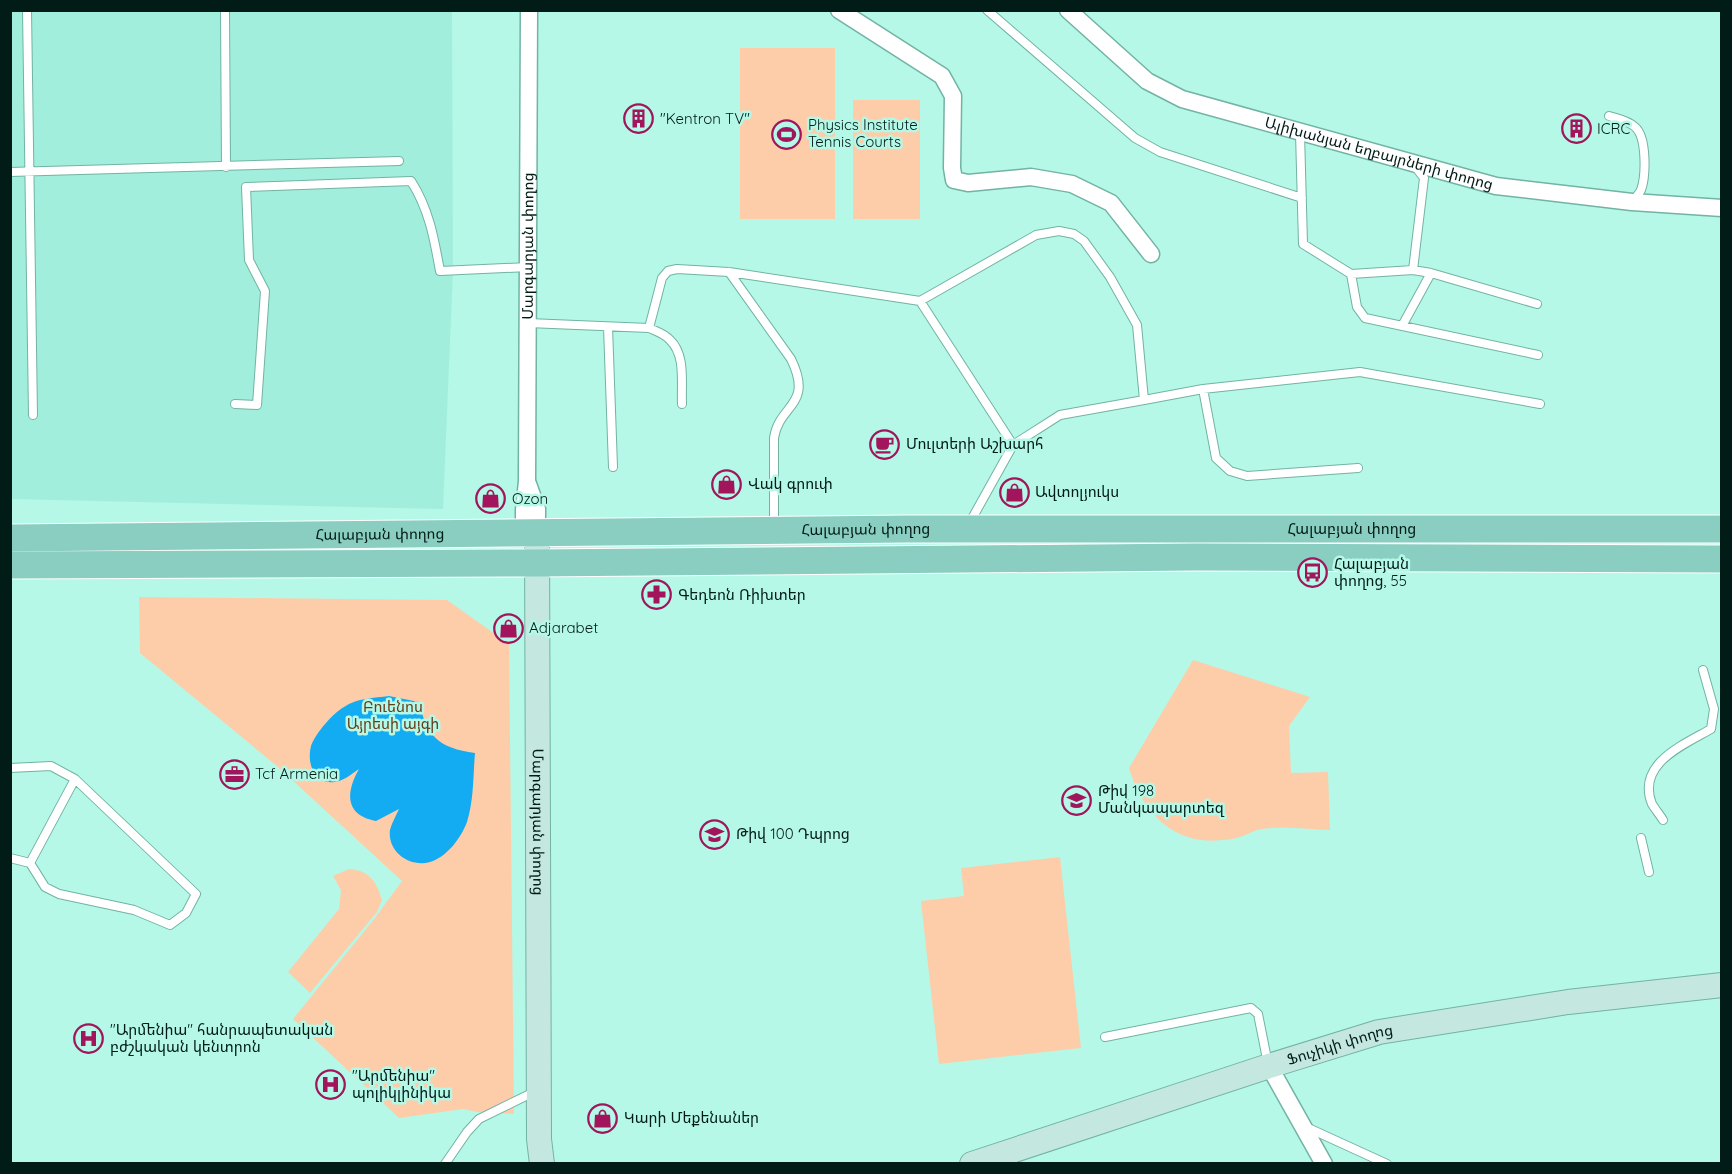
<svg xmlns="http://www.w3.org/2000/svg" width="1732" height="1174" font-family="Quicksand,'Noto Sans Armenian',sans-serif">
	<rect width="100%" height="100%" fill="#b5f8e7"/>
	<path fill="#a1eedc" d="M11,11H452L453,270L443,509L11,499Z"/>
	<path fill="#fdcda9" d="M740,48H835V219H740Z
		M853,100H920V219H853Z
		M139,597L447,600L509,644L514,1114L477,1112L463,1109L399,1118L293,1019L375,918L402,881L278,767L140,653Z
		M1193,660L1310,697L1289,726L1291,773L1328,772L1330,830C1309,829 1282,826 1261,829C1254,830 1247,835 1240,837C1234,839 1228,840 1222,840C1173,846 1142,811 1129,768Z
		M1060,857L1081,1048L939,1064L921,901L964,896L961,868Z
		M349,869C369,870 377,882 382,900L377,912L310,993L288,972L339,909L341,890L333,876Z"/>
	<path fill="#13abf1" d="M389,696L419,702C427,737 439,748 475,753C473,776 474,799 467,822C461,838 447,857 430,862C410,868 387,852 390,830C392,822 396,816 399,809L376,821C344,815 346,792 359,769C353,773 346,779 339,781C316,788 306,765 311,746C315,734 333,713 344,707C357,698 374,698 389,696Z"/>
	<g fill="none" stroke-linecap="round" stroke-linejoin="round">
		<defs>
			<path id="lane" d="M27,10L33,415
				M225,10L226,167
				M987,10L1135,138L1160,152L1302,198
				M1609,116C1618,119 1627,120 1635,127C1647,137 1646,176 1641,190C1639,194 1635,198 1633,202
				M1300,133L1303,244L1351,274L1413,270
				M1414,165L1424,178L1413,270L1431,273L1537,304
				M10,172L399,161
				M729,272L791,359C814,406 779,404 774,438V528
				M1351,274L1357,307L1365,318L1538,355
				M920,301L1013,445L969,524
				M528,323L649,328L662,278L668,271L677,269L729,272L920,301L1036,235L1059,231L1074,234L1084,241L1110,277L1137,325L1144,400L1203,389L1360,372L1540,404
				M1402,326L1431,273
				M608,327L613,467
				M649,328C656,331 665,334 670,340C686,355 681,383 682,404
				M1203,389L1216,458L1230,471L1247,476L1358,468
				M235,404L257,405L265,291L249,260L246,187L411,181C429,209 434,238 440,271L528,267
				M1013,445L1060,415L1144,400
				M10,768L51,766L75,779L196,894L186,913L170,925L134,910L59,894L45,887L30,863
				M1663,820C1660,815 1655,809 1652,804C1636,764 1683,745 1711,729L1714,709L1703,670
				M1641,838L1649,872
				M10,858L30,863L75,779
				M1105,1037L1251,1008L1258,1014L1268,1064
				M1306,1127L1387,1164
				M445,1164L467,1132L479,1119L532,1093"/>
			<g id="street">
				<path d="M839,10L942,76L953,96L952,168L954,180L968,183L1031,177L1072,184L1111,203L1151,254"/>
				<path id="s1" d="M1068,10L1147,81L1182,99L1496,186L1632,202L1722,208"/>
				<path d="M528,484L537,509V534"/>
				<path id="s2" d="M524,534V510L527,481L529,10"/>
				<path d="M1269,1066L1324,1164"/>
			</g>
			<g id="secondary">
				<path id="s3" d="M537,534L539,1139L542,1164"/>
				<path id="s4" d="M972,1164L1269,1066L1379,1032L1568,1002L1722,985"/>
			</g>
			<g id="primary">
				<path id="s5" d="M10,538L907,529H1722"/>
				<path d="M10,565L537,563L1195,557L1722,559"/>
			</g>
		</defs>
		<use href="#lane" stroke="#72b3a4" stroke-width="10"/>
		<use href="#street" stroke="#72b3a4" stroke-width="19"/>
		<use href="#secondary" stroke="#72b3a4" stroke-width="26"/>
		<use href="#primary" stroke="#fff" stroke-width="29"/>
		<use href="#lane" stroke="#fff" stroke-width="8"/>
		<use href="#street" stroke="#fff" stroke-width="16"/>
		<use href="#secondary" stroke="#c4e7e0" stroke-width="24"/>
		<use href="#primary" stroke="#89cec1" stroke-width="27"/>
	</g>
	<defs>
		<symbol id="building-ring" viewBox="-11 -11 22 22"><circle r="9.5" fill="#b5f8e7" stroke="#a2145c" stroke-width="1.5"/><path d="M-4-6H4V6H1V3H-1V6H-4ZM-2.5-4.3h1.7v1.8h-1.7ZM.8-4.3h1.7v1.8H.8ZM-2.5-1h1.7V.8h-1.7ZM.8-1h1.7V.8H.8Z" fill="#a2145c"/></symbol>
		<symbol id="stadium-ring" viewBox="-11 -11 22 22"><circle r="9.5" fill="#b5f8e7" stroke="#a2145c" stroke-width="1.5"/><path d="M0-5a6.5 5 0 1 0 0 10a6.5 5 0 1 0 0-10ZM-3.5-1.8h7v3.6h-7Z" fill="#a2145c"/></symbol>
		<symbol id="cafe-ring" viewBox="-11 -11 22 22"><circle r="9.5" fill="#b5f8e7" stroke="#a2145c" stroke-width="1.5"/><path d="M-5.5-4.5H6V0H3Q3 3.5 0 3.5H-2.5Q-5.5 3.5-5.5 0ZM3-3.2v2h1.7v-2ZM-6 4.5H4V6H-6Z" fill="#a2145c"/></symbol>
		<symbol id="shop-ring" viewBox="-11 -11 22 22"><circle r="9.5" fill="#b5f8e7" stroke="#a2145c" stroke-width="1.5"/><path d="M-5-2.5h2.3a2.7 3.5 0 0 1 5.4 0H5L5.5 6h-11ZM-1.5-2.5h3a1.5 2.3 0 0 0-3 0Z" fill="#a2145c"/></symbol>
		<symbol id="bus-ring" viewBox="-11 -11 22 22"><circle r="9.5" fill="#b5f8e7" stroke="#a2145c" stroke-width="1.5"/><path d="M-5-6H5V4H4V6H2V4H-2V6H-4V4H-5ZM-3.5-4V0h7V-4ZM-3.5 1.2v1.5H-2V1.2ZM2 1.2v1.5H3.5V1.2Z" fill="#a2145c"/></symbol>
		<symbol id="pharmacy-ring" viewBox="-11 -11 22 22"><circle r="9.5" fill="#b5f8e7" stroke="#a2145c" stroke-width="1.5"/><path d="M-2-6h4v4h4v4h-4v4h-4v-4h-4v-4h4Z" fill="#a2145c"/></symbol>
		<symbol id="office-ring" viewBox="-11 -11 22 22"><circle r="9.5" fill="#b5f8e7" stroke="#a2145c" stroke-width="1.5"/><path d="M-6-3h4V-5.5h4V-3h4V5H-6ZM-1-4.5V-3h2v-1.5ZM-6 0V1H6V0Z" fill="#a2145c"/></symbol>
		<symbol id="school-ring" viewBox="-11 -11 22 22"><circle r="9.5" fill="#b5f8e7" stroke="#a2145c" stroke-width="1.5"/><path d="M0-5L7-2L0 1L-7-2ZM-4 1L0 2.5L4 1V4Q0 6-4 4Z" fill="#a2145c"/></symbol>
		<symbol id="hospital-ring" viewBox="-11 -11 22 22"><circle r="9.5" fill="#b5f8e7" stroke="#a2145c" stroke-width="1.5"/><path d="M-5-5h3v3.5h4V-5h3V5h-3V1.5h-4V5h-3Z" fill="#a2145c"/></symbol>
	</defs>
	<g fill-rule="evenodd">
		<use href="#building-ring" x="622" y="102" width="33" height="33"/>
		<use href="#building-ring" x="1560" y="112" width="33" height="33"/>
		<use href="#stadium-ring" x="770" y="118" width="33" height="33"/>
		<use href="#cafe-ring" x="868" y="428" width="33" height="33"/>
		<use href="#shop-ring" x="710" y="468" width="33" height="33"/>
		<use href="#shop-ring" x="998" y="476" width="33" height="33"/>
		<use href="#shop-ring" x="474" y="482" width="33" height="33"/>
		<use href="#bus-ring" x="1296" y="556" width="33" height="33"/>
		<use href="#pharmacy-ring" x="640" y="578" width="33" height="33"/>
		<use href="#shop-ring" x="492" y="612" width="33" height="33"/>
		<use href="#office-ring" x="218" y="758" width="33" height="33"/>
		<use href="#school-ring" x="1060" y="784" width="33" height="33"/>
		<use href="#school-ring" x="698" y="818" width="33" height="33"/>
		<use href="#hospital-ring" x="72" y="1022" width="33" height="33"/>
		<use href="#hospital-ring" x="314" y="1068" width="33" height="33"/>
		<use href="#shop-ring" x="586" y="1102" width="33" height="33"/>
	</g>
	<g text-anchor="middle" stroke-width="5" stroke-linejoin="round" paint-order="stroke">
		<g font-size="15" fill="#011c16" stroke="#b5f8e7" text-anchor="start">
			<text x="660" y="124">"Kentron TV"</text>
			<text x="808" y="130">Physics Institute<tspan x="808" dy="17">Tennis Courts</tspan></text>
			<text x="1597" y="134">ICRC</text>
			<text x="906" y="449">Մուլտերի Աշխարհ</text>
			<text x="748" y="489">Վակ գրուփ</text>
			<text x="1035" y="497">Ավտոլյուկս</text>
			<text x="512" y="504">Ozon</text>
			<text x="1334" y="569">Հալաբյան<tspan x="1334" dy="17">փողոց, 55</tspan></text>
			<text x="678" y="600">Գեդեոն Ռիխտեր</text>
			<text x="529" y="633">Adjarabet</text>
			<text x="255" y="779">Tcf Armenia</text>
			<text x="1098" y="796">Թիվ 198<tspan x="1098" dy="17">Մանկապարտեզ</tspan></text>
			<text x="736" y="839">Թիվ 100 Դպրոց</text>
			<text x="110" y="1035">"Արմենիա" հանրապետական<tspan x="110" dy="17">բժշկական կենտրոն</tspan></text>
			<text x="352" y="1081">"Արմենիա"<tspan x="352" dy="17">պոլիկլինիկա</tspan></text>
			<text x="624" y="1123">Կարի Մեքենաներ</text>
		</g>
		<g font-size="15" fill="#011c16" stroke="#b5f8e7">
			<text dy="5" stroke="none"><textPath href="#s1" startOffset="350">Ալիխանյան եղբայրների փողոց</textPath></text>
			<text dy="5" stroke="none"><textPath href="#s2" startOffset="288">Մարգարյան փողոց</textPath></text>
			<text dy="5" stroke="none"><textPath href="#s5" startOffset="856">Հալաբյան փողոց</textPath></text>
			<text dy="5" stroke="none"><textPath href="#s5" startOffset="1342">Հալաբյան փողոց</textPath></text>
			<text dy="5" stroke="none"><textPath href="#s5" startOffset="370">Հալաբյան փողոց</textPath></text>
			<text dy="5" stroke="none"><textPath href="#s3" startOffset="288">Մարգարյան փողոց</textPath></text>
			<text dy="5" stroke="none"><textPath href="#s4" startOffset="387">Ֆուչիկի փողոց</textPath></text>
		</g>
		<g font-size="15" fill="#643d1c" stroke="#b5f8e7">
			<text x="393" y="712">Բուենոս<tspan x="393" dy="17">Այրեսի այգի</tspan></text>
		</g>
	</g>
	<rect width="1732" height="1174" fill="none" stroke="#011c16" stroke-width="24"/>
</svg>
